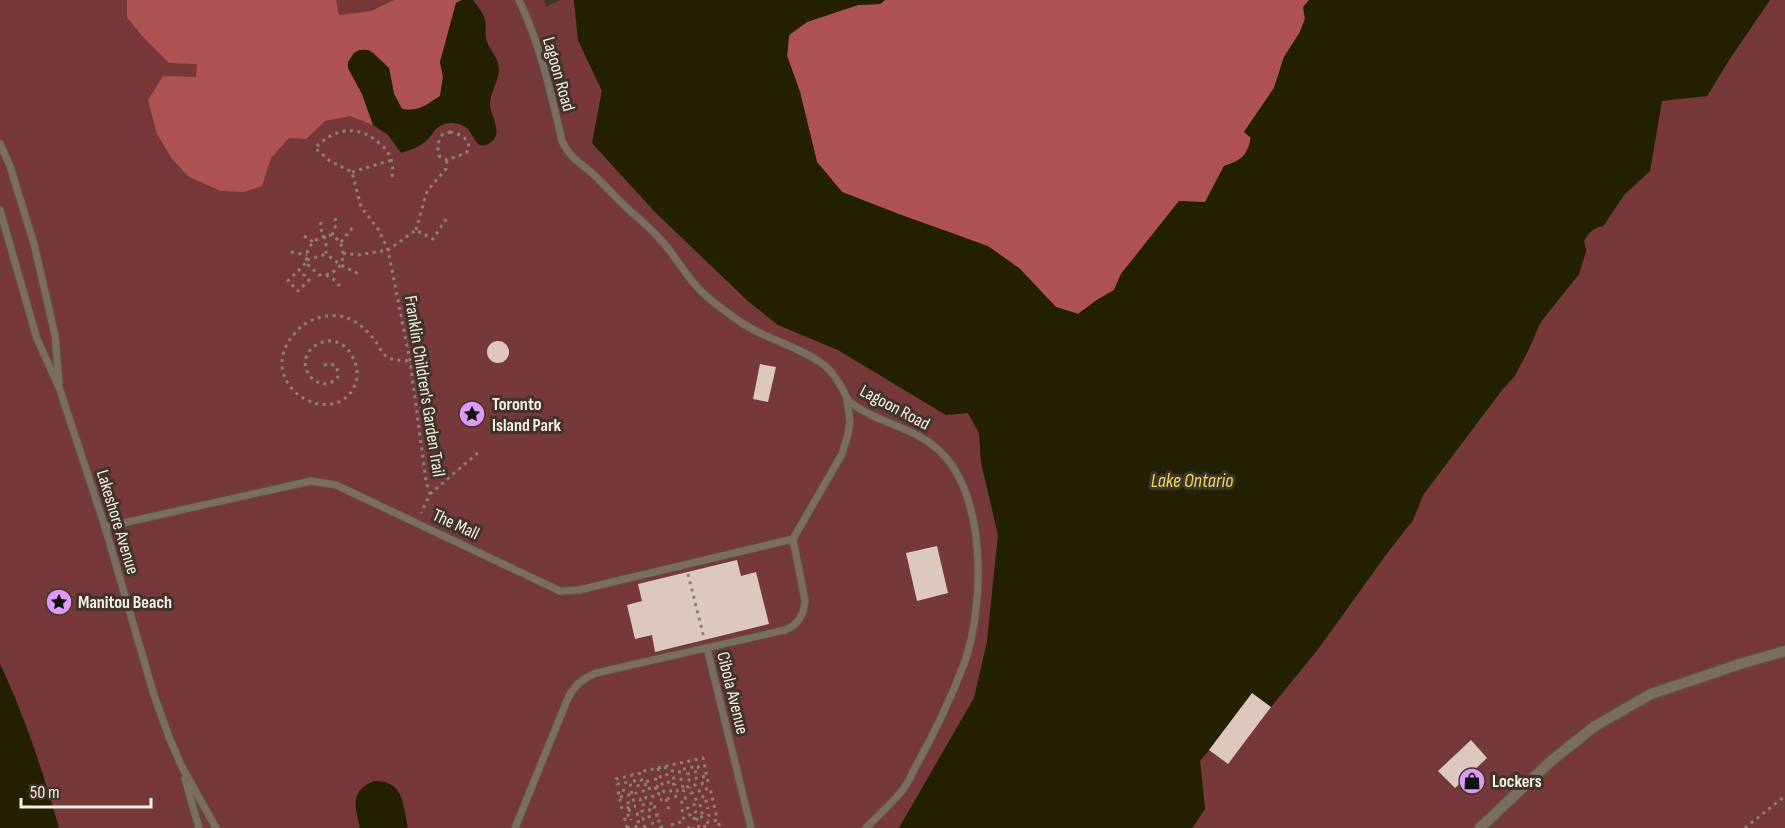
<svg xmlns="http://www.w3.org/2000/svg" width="1785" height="828" font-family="'Sofia Sans Condensed',sans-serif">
	<rect width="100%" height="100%" fill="#413429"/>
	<path fill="#773839" d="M0,0H544L546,7L560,0H574L578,40L602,91L592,143L655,212L748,301L778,325L838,350L946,415L968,413L979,433L981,462L998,535L987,642L974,698L899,828H59C43,772 25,717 0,664Z
		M1770,0H1785V828H1192L1205,809L1200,761L1388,552L1413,520L1423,495L1502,390L1514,377L1528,351L1540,323L1579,274L1586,251L1584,241C1589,232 1593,228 1604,226L1624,195L1650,171L1662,100L1707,96L1731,57Z"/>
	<path fill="#af5254" d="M127,0H336L339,15L371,11L394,0H462L456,3L440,62L443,77L440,96C425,105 419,112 402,109L394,94L389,68L374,53L364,49L348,68L362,94L373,125L350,116L325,121L306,139L289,138L271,158L262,186L244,192L221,191L189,177L172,159L157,134L148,100L163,76L196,77L197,64L169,63L142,36L127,17Z
		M885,0H1309L1304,7L1305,18L1300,32L1284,57L1274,88L1244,132L1251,137C1247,156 1242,160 1224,166L1205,203L1179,201L1121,274L1114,290L1097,300L1078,314L1056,307L1019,268L896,213L842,192L817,162L800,92L787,56L789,35L807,22L858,5L880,4Z"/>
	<path fill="#242102" d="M462,0H473C477,5 483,13 485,19C487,27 484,35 487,42C490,49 496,56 498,63C502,76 491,90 490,103C490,116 504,133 491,142C477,153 474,136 468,129C464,125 456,123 451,123C434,124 435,134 426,141C418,148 410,150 401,153L388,135L373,125L362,94L348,68V62L354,53L359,50H369L389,68L394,94L402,109C419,112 426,105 440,96L443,77L440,62L456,3Z
		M574,0H885L880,4L858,5L807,22L789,35L787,56L800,92L817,162L842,192L896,213L988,246L1019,268L1056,307L1078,314L1097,300L1114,290L1121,274L1179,201L1205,202L1224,166C1242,160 1247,156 1251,138L1244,132L1274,88L1284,57L1300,32L1305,19L1303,7L1309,0H1770L1731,57L1707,96L1662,101L1650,171L1624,195L1603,226C1593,228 1589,232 1584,241L1586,251L1579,274L1540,323L1528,351L1514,377L1502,390L1423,495L1413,520L1388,552L1319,648L1271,707L1209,750L1200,761L1205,809L1192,828H899L974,698L987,642L998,535L981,462L979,433L968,413L946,415L838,350L778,325L748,301L655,212L592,143L602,91L578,40Z
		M0,664C25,717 43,772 59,828H0Z
		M374,781C404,780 403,805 408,828H360C355,807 349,791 374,781Z"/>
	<path fill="#ddc8c0" d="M487 352a11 11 0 1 1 22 0a11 11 0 1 1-22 0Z
		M760,364L776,367L768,402L753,399Z
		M937,546L948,593L917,601L906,553Z
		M737,560L741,576L756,572L769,624L655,652L652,635L635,639L627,605L642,601L638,584Z
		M1252,693L1271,707L1228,764L1209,750Z
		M1471,740L1487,758L1455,788L1438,771Z"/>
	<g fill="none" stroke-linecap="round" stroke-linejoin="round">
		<defs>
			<path id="service" d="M519,0C540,44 551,93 562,141C571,159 578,161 593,174C604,184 614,196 625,206C636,217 649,226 659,238C675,254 685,276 702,292C714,304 728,313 742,323C767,340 799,346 824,365C832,371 838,381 843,390C846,395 846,398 850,402C875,422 910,426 935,447C988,489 985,606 964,664C951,698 935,732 917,764C912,773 908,784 901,792C890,805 878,816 866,828
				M0,144L10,166L34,244L55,335L59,382
				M0,210L37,339L59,387L105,527L154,695L169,737L182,767L216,828
				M105,527L311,481L336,485L560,591L579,590L793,539
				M707,648L751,828
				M185,779L199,828
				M515,828L568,698C574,685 583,678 596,673L785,630C798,625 804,615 805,601L793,539L842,454L848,434L850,421L847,400"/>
			<path id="pedestrian" d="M1480,828L1551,761L1595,726L1651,694L1743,663L1785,651"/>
		</defs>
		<use href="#service" stroke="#5d5249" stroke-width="9"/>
		<use href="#pedestrian" stroke="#5d5249" stroke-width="13"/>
		<path stroke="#8b8077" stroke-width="3" stroke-dasharray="3 4.5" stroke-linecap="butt" d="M450,132C460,134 469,138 469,149L466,153L447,160L440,157C436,148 438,140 443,134Z
			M352,172L392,160
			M392,177C394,162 390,152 379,143C358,124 334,128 315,148L330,161L352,172L361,207L378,229L388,250L410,361L426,481L430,494L421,513
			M321,222L320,227L326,241V254L341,265L361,275
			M416,230L427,191L446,169L447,160
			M332,235C321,235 310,242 307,253C306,256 307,260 306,263L319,275L331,274L341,265C345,252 343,242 332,235L336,225L335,214
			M304,236L313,242
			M341,242L353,227
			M291,252L307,255
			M343,253L358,255L388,250L416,230L433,239L447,218
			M307,260L326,254
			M326,275L336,281L340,287
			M303,276L304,275L309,280L298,291L288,281L306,263
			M324,365L331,364L337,367L338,377C321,397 292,368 312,348C317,344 323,341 329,341C339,341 346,346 351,354C357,364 359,375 355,385C334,433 250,384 295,333C305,320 324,314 340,316C356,319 367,330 376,342C379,347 382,353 387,357C394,361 402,360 410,361
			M430,494L480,451
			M688,574L704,638
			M665,766L669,785L675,784L671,765
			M658,768L664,792L677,790L678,796L660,800
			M657,788L650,790L647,779L641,780L639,772L703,758L708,782L683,788L686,801L679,803
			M683,788L679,770L698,766L699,771L687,774L689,780L706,776
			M625,790L618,791L622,809L636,806
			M632,794L630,782L617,784L616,779L633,775L636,786L648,784
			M620,797L644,791L646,798L659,795L655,776
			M666,799L669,811
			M700,804L703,817
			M652,822L654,828
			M671,825L684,821L682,809L688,808L691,819L716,814L710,788L691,793L690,787
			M660,827L665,826L666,828
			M627,828L639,826L637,812L655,809L654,803L641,805L640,799L628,801L630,815
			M627,828L624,816L630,815L631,820
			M645,828L643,818L658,815L660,828
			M687,828L693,826V828
			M699,828L693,800L705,796L708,809
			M705,828L704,823L718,820L720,828
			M1745,828L1785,796"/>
		<use href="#service" stroke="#7b6d60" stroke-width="7"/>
		<use href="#pedestrian" stroke="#7b6d60" stroke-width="10"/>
	</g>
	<defs>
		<symbol id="sight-disc" viewBox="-11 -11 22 22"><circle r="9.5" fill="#dd99f3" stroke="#413429"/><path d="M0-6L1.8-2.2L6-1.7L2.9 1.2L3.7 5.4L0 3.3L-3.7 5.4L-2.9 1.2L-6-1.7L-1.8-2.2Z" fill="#111"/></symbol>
		<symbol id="shop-disc" viewBox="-11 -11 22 22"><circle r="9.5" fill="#dd99f3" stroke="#413429"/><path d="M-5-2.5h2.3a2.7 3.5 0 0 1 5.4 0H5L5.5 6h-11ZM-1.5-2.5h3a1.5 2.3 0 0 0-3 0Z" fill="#111"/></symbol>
	</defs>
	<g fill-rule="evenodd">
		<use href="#sight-disc" x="457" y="399" width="30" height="30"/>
		<use href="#sight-disc" x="44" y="587" width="30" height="30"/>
		<use href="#shop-disc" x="1457" y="766" width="30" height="30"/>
	</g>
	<g text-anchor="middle" stroke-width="6" stroke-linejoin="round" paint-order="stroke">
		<g font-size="18" fill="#f6eee7" stroke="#413429">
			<text transform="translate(559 74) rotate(74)" y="6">Lagoon Road</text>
			<text transform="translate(425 386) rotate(81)" y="6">Franklin Children's Garden Trail</text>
			<text transform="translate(895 407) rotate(28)" y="6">Lagoon Road</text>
			<text transform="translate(118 522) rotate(73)" y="6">Lakeshore Avenue</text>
			<text transform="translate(456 524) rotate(25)" y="6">The Mall</text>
			<text transform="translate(733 693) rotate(76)" y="6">Cibola Avenue</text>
		</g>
		<g font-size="18" font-weight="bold" fill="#f6eee7" stroke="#413429" text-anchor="start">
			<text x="492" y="410">Toronto<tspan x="492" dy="21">Island Park</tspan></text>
			<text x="78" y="608">Manitou Beach</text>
			<text x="1492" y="787">Lockers</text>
		</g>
		<g font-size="20" font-style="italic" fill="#e8dd58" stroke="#413429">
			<text x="1192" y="487">Lake Ontario</text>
		</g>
	</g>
	<path d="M21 798v9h130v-9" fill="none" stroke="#f6eee7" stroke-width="3"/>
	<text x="30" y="798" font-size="18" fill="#f6eee7" stroke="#413429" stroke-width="4.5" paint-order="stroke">50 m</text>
</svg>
